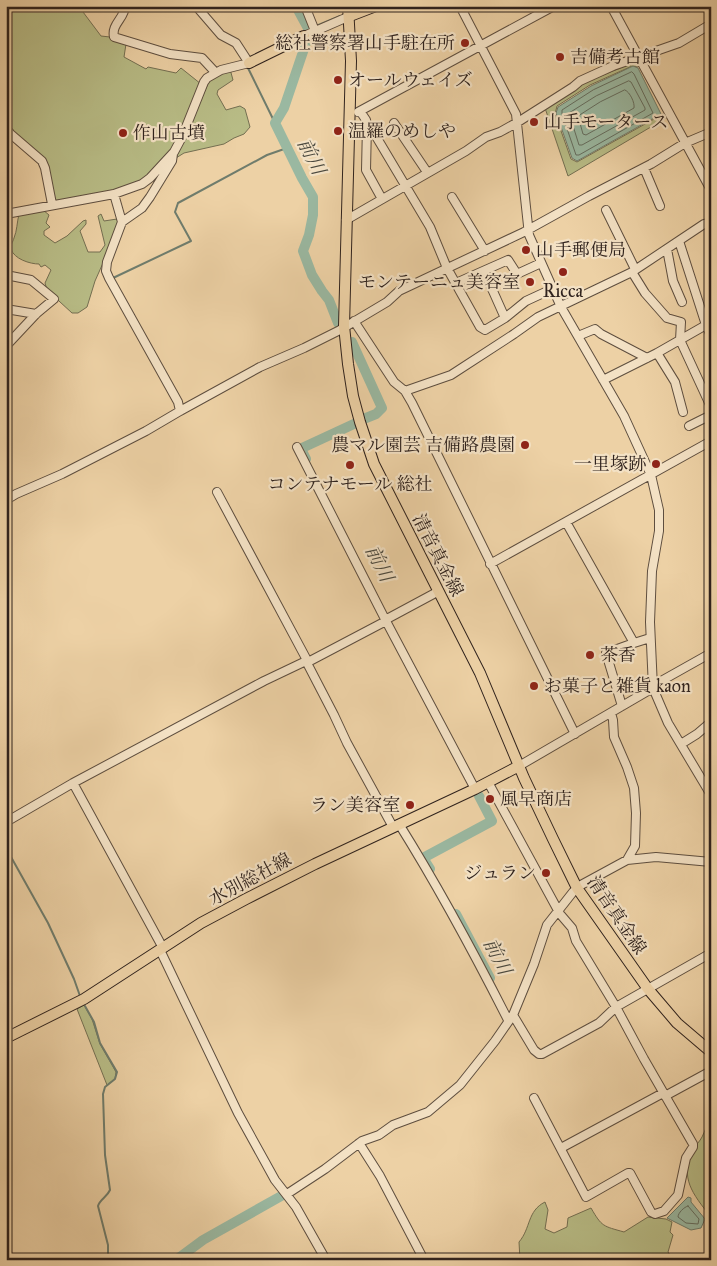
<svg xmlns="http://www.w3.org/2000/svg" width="717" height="1266" font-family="'IM FELL Great Primer','Noto Serif JP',serif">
	<rect width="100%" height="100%" fill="#edd1a5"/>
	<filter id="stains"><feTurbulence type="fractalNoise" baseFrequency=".004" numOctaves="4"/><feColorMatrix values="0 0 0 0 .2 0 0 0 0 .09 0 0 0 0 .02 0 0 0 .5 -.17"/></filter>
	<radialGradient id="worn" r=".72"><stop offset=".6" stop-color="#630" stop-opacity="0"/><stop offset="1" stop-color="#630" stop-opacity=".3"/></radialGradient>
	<path fill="#b8bc86" stroke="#746f52" d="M6,6L82,7L85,9L83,12L101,36L110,37L126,44L124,57L146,69L148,67L176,73L181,68L201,84L174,148L149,176L130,187L107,194L58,202L54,199L46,165L42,156L13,132V129L6,124Z
		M635,62L638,67L632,66L590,85L557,106L555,114L571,159L577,162L663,114L666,118L568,176L545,108L586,82Z
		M230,69L233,80L218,90L217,94L226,110L240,106L245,109L250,127L244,134L234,138L224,144L184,153L176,158L210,79Z
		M43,210L49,215L46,223L50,227L44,231V235L55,243L67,236L83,221L86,220V224L80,231L88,252H100L105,245L98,216L101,214L104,221L117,219L118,222L111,245L95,281L87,307L78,313H72L47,290L45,283L51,270L45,265L41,267L39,264C30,264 14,259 11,249C10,245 13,242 14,238C17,231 17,222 19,214Z
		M84,1005L92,1019L100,1044L116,1072L115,1079L107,1085L77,1009Z
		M711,1119V1260H709L710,1216C693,1194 679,1178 693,1149C696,1145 700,1141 702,1137C705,1131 707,1124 711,1119Z
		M545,1202L548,1210L545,1229L554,1233L567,1227L568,1218L591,1208C602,1227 603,1226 624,1232L648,1217L666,1219L672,1222L670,1232L673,1235L668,1252L673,1260H520L519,1242C531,1228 527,1211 545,1202Z"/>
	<path fill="#9ab8a1" stroke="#6f7c6c" d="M633,66L638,68L661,114L577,161L572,158L556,113L558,107L591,86Z
		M688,1197L691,1198V1202L705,1219L701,1228L691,1230L667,1218Z"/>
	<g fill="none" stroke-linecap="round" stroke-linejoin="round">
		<path stroke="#646d5f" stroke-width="1" d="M632,72L634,74L653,113L579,155H576L562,114V110L593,90Z
			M629,81L631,82L645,108V110L582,145H579L569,113L596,96Z
			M625,90C630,92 635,103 634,108L586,135L583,134L578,116L600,102Z
			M688,1206L699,1219L698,1224L686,1223L678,1217C678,1213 684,1207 688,1206Z"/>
		<path stroke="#6f7c6c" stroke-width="2" d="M316,26L340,16
			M247,66L275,123
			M6,125L11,130
			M6,137L7,136
			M6,170V172
			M113,278L191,241L175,212L178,203L267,155L287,148
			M6,848L48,923L74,979L80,996
			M85,1006L94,1022L100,1043L117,1072L115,1079L105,1087L103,1094L105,1155L110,1190C107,1197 100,1199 98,1206L108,1245V1260"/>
		<path stroke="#9ab8a1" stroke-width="10" d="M296,6L309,30L308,37L284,108L275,123L302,178L313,197V215L309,235L303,251L312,275L322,291L329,300L338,323
			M352,342L382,408L376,414L366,418
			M306,459L301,449L302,448L356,423
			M430,869L423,858L492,821L479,796
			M456,914L490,978
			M176,1260L203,1240L283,1195"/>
		<defs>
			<path id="minor" d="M125,6C125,18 111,24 114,37L170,54L202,58L215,72
				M305,6L315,31
				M460,6L516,114L529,235L561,307L624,416L651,475L659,510V531L652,571L650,622L653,688
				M611,6L711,190
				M304,36L350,16
				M360,111L366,120L367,125L371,128L430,227L447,268L480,327L485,330L505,318L526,301L552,289
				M358,112L554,6
				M394,123L427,172
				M367,125L366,170L382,199
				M6,130L42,161L45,168L52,204
				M173,154L172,161L150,197L142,208L122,222L107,262L106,271L109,278L178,402L180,411
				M644,168L660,206
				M114,194L122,222
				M452,197L485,251
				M606,210L635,269
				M6,214L114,194L142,184L150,178L174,152L182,137L204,82L207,78L221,70L249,63L236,43L221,35L196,6
				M346,220L466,151L486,137L500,132L518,122L573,87L580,81L613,66L679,43L711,24
				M679,241L706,325L711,336
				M667,249L673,281L682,302
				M484,271L505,318
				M632,272L645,293L667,318L681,322L680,340L711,407
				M6,275L31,280L54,299L36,314L6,346
				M456,283L508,260L517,274L541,263
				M6,309L36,314
				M354,321L394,382L405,391L412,403L575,734
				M578,336L595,329L601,334L647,358
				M657,353L675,382L683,412
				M603,380L657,353L706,325
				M405,391L451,375L514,334L538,317L632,272L704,224L711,222
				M689,426L711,415
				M297,447L386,621L475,789
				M217,492L308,662
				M6,500L16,494L62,474L146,431L180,411L260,367L304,348L340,330L387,302L399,291L524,232L589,196L651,164L685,143L711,132
				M566,522L634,643L650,638
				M490,564L711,441
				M385,620L439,591
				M306,661L334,715L347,743L393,827
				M654,685L711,653
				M622,706L606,653L634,643
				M611,713L613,720L614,737L627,767L634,788L636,813L635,846L627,860
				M681,744L697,734L711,722
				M519,766L653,688L668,723L711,795
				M488,782L560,914L572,928L576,941L616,1007L644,1059L693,1144V1147L686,1158L678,1195L664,1211L655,1214L651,1212L630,1173H628L586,1197L534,1098
				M73,783L163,948
				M6,822L73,783L264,681L306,661L308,662L386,621
				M399,824C439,888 474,953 508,1020
				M160,950L238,1113L275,1180L296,1207L326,1260
				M513,1015L534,1050L539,1054H542L599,1023L616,1007L711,953
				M665,1096L711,1071
				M359,1143L380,1176L424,1260
				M561,1148L663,1093
				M287,1194L325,1169L362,1141L379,1135L393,1125L428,1112L460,1085L495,1041L513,1015L534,964L547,925L573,892L581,885L627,860L656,857L711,862"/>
			<path id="major" d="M348,6L351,61L344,326L348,364L353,396L360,422L374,464L480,673L524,778L553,839L577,888L648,989L677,1023L711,1052
				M350,16L376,6
				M249,63L304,36
				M6,1038L84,999L201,923L246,899L315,864L475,789L519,766"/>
		</defs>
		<use href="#minor" stroke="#5e4e3f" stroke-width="10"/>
		<use href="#major" stroke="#2f221d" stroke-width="12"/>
		<use href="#minor" stroke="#f3e1c4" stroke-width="8"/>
		<use href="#major" stroke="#edd1a5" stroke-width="10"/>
	</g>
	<g fill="#8f2418" stroke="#f3e1c4" stroke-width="2">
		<circle cx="465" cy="43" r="5"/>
		<circle cx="560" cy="57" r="5"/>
		<circle cx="338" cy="80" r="5"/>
		<circle cx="534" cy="122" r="5"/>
		<circle cx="338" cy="131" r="5"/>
		<circle cx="123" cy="133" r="5"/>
		<circle cx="526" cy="250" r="5"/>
		<circle cx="563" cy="272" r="5"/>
		<circle cx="530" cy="282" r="5"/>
		<circle cx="525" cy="445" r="5"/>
		<circle cx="656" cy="464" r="5"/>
		<circle cx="350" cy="465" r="5"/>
		<circle cx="590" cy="655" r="5"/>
		<circle cx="534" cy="686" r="5"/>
		<circle cx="490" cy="799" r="5"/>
		<circle cx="410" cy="805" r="5"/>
		<circle cx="546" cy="873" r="5"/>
	</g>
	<g text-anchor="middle" stroke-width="4.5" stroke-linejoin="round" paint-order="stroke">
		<g font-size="18" fill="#2f221d" stroke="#f3e1c4" text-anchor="start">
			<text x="455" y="49" text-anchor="end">総社警察署山手駐在所</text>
			<text x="570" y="63">吉備考古館</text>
			<text x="348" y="86">オールウェイズ</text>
			<text x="544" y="128">山手モータース</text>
			<text x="348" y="137">温羅のめしや</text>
			<text x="133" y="139">作山古墳</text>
			<text x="536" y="256">山手郵便局</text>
			<text x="520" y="288" text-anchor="end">モンテーニュ美容室</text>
			<text x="563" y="297" text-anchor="middle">Ricca</text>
			<text x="515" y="451" text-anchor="end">農マル園芸 吉備路農園</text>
			<text x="646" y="470" text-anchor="end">一里塚跡</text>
			<text x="350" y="490" text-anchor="middle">コンテナモール 総社</text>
			<text x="600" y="661">茶香</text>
			<text x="544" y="692">お菓子と雑貨 kaon</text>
			<text x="500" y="805">風早商店</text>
			<text x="400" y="811" text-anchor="end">ラン美容室</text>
			<text x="536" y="879" text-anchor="end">ジュラン</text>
		</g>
		<g font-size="18" fill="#2f221d" stroke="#f3e1c4">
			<text transform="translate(438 555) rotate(63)" y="6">清音真金線</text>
			<text transform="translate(250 879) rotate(-28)" y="6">水別総社線</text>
			<text transform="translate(617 915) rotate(56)" y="6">清音真金線</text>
		</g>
		<g font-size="19" font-style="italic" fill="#4a483e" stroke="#f3e1c4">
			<text transform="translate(312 156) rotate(63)" y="7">前川</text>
			<text transform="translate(380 563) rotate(63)" y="7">前川</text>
			<text transform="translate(498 956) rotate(63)" y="7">前川</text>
		</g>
	</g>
	<rect width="717" height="1266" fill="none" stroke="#edd1a5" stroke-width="25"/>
	<rect x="8" y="8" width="702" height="1251" fill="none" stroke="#2f221d" stroke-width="2.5"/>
	<rect x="12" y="12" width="692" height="1241" fill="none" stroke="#2f221d"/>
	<rect width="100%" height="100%" filter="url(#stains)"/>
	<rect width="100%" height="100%" fill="url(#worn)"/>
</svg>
